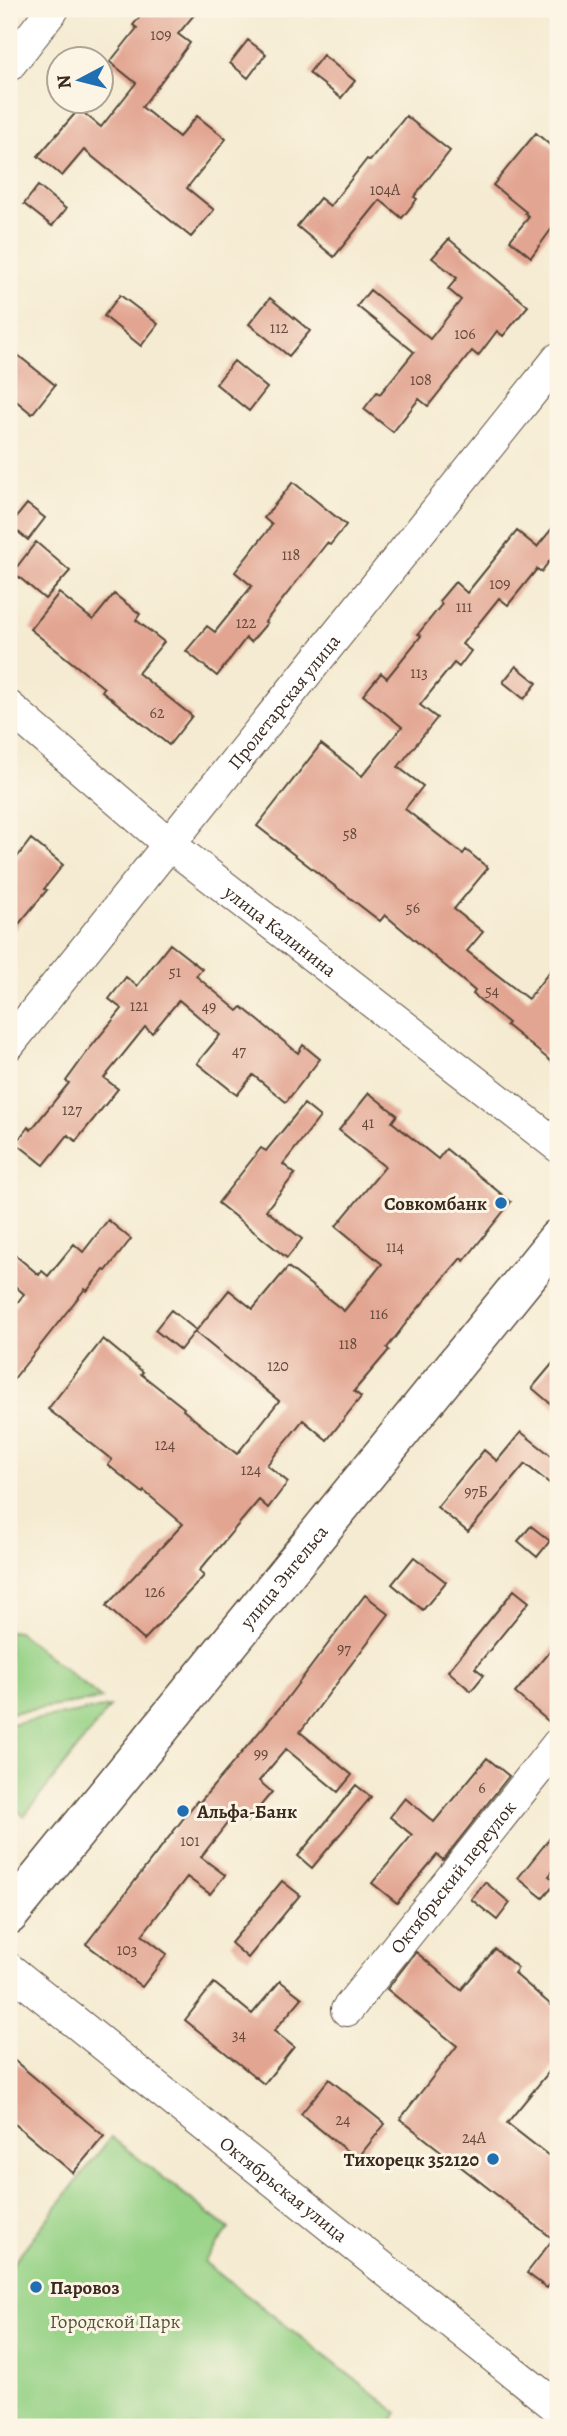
<svg xmlns="http://www.w3.org/2000/svg" width="567" height="2436" font-family="Alegreya,serif">
	<rect width="100%" height="100%" fill="#fcf5e5"/>
	<filter id="ink" filterUnits="userSpaceOnUse"><feTurbulence type="fractalNoise" baseFrequency=".0143" numOctaves="2"/><feDisplacementMap in="SourceGraphic" scale="14" xChannelSelector="R" yChannelSelector="G"/><feConvolveMatrix kernelMatrix="1 2 1 2 8 2 1 2 1" color-interpolation-filters="sRGB"/></filter>
	<filter id="wash" filterUnits="userSpaceOnUse"><feTurbulence type="fractalNoise" baseFrequency=".00686" numOctaves="4" result="noise"/><feDisplacementMap in="SourceGraphic" scale="28" xChannelSelector="R" yChannelSelector="G"/><feGaussianBlur stdDeviation="1.57" result="paint"/><feColorMatrix in="noise" values="0 0 0 0 0 0 0 0 0 0 0 0 0 0 0 0 0 1.4 0 .05"/><feComposite in="paint" operator="in"/></filter>
	<g filter="url(#wash)">
		<rect width="100%" height="100%" fill="#f5ebd2"/>
		<path fill="#96d286" stroke="#687e52" stroke-width="2" d="M9,1631L18,1632L102,1699L9,1713Z
			M110,1707L24,1816L9,1804V1724Z
			M111,2137L229,2229L204,2262L398,2413L387,2427H9V2268Z"/>
		<g id="blocks">
			<path fill="#e2a592" d="M146,9H199L178,34L190,43L142,107L179,137L197,116L226,139L187,188L214,210L191,237L84,150L62,176L38,156L79,109L101,127L136,83L110,62L137,28L133,25Z
				M248,40L266,54L248,78L230,63Z
				M323,55L355,81L341,98L309,73Z
				M406,116L450,151L414,197L417,199L402,218L380,200L334,257L297,226L320,198L330,206L367,159L370,161Z
				M536,133L558,152V220L531,257L510,240L529,217L525,213L526,212L493,185Z
				M38,186L66,209L52,226L24,204Z
				M449,239L528,306L503,336L497,331L478,356L472,351L428,406L419,399L393,432L364,409L377,392L380,394L414,352L357,306L370,290L430,339L461,300L448,289L457,278L432,258Z
				M120,295L158,324L141,346L104,316Z
				M270,298L310,331L289,356L249,324Z
				M9,348L55,385L32,414L9,395Z
				M234,361L267,388L249,411L216,384Z
				M293,482L346,525L330,545L327,543L265,622L267,623L251,642L246,638L217,676L186,651L207,626L215,632L252,586L235,572L272,525L264,518Z
				M27,504L45,518L28,540L10,525Z
				M558,521V550L541,572L537,569L508,605L499,598L462,644L471,651L459,667L454,663L420,705L437,718L398,767L423,786L405,809L463,854L466,850L488,868L454,909L483,932L467,951L528,999L558,961V1067L506,1025L508,1023L473,994L475,991L385,915L380,921L257,826L321,744L362,776L402,727L363,695L381,673L387,678L421,636L418,634L442,604L439,601L455,582L467,593L517,531L537,547Z
				M36,542L70,571L45,599L13,572Z
				M59,593L93,620L114,594L140,614L136,620L164,642L138,673L192,716L169,745L102,691L104,688L30,629Z
				M516,666L537,683L524,699L503,682Z
				M31,839L63,865L44,889L47,890L9,936V868Z
				M170,944L202,969L196,976L238,1011L242,1007L298,1053L303,1045L320,1059L286,1102L253,1075L237,1095L197,1063L220,1035L179,1000L152,1033L145,1027L104,1078L118,1089L76,1141L68,1135L44,1165L16,1143L28,1127L31,1130L69,1083L66,1081L90,1048L122,1009L109,999L126,977L137,986Z
				M369,1093L397,1115L392,1122L438,1159L446,1149L511,1202L464,1261L461,1258L410,1318L387,1348L389,1350L354,1391L361,1397L327,1440L303,1420L267,1465L288,1482L268,1508L259,1500L199,1571L204,1576L144,1640L106,1606L183,1524L144,1491L143,1493L108,1465L112,1460L48,1409L103,1339L143,1372L141,1374L184,1408L183,1410L237,1454L279,1401L195,1332L229,1290L253,1309L288,1267L344,1311L382,1264L336,1226L385,1167L339,1130Z
				M304,1104L320,1117L283,1164L295,1174L266,1210L302,1239L287,1258L218,1203L261,1148L266,1151Z
				M108,1220L131,1239L106,1271L104,1270L87,1291L85,1289L9,1385V1313L24,1294L9,1281V1250L39,1275L42,1271L48,1276L74,1244L83,1252Z
				M171,1310L196,1330L180,1350L155,1330Z
				M558,1357V1410L532,1388Z
				M521,1432L558,1461V1490L525,1464L468,1532L437,1507L484,1450L497,1461Z
				M531,1526L550,1541L537,1557L518,1541Z
				M414,1557L446,1582L423,1610L392,1584Z
				M514,1590L529,1602L475,1668L484,1675L471,1691L448,1671Z
				M365,1595L389,1614L300,1732L352,1775L338,1792L286,1749L259,1781L272,1792L247,1822L236,1812L201,1857L225,1875L210,1894L187,1877L142,1935L167,1954L142,1987L86,1944L197,1801L199,1803L282,1705Z
				M558,1641V1726H554L515,1693Z
				M487,1758L509,1776L443,1860L437,1855L397,1903L372,1883L412,1835L390,1817L405,1798L434,1822Z
				M356,1785L371,1797L312,1868L298,1856Z
				M558,1828V1864L549,1876L557,1882L543,1898L518,1878Z
				M282,1881L300,1895L248,1958L231,1943Z
				M485,1882L510,1903L497,1920L471,1899Z
				M495,1949L518,1968L514,1973L558,2011V2061L507,2123L558,2163V2273L547,2288L527,2273L553,2239L400,2119L457,2046L387,1989L416,1952L461,1990Z
				M280,1981L302,1998L274,2031L294,2047L264,2084L185,2020L214,1983L252,2014Z
				M9,2056L104,2136L73,2173L9,2119Z
				M329,2079L385,2124L357,2159L301,2114Z"/>
		</g>
	</g>
	<g filter="url(#ink)">
		<use href="#blocks" fill-opacity="0" stroke="#574739" stroke-width="2"/>
		<g fill="none" stroke-linecap="round" stroke-linejoin="round">
			<defs>
				<g id="minor">
					<path d="M9,65L53,9"/>
					<path id="s1" d="M9,707L169,844L558,1146"/>
					<path id="s2" d="M9,1044L558,359"/>
					<path id="s3" d="M9,1969L558,2408"/>
					<path id="s4" d="M347,2010L558,1744"/>
				</g>
				<g id="major">
					<path id="s5" d="M9,1915L558,1238"/>
				</g>
			</defs>
			<use href="#minor" stroke="#574739" stroke-width="34"/>
			<use href="#major" stroke="#574739" stroke-width="41"/>
			<use href="#minor" stroke="#fff" stroke-width="32"/>
			<use href="#major" stroke="#fff" stroke-width="38"/>
		</g>
	</g>
	<g fill="#1f6fb2" stroke="#fcf5e5" stroke-width="2.5">
		<circle cx="501" cy="1203" r="7"/>
		<circle cx="183" cy="1811" r="7"/>
		<circle cx="493" cy="2159" r="7"/>
		<circle cx="36" cy="2287" r="7"/>
	</g>
	<g text-anchor="middle" stroke-width="6" stroke-linejoin="round" paint-order="stroke">
		<g font-size="16" fill="#65493b">
			<text x="161" y="40">109</text>
			<text x="385" y="195">104А</text>
			<text x="279" y="333">112</text>
			<text x="465" y="339">106</text>
			<text x="421" y="385">108</text>
			<text x="291" y="560">118</text>
			<text x="500" y="589">109</text>
			<text x="464" y="612">111</text>
			<text x="246" y="628">122</text>
			<text x="419" y="678">113</text>
			<text x="157" y="718">62</text>
			<text x="350" y="839">58</text>
			<text x="413" y="913">56</text>
			<text x="175" y="977">51</text>
			<text x="492" y="996">54</text>
			<text x="139" y="1011">121</text>
			<text x="209" y="1012">49</text>
			<text x="239" y="1056">47</text>
			<text x="72" y="1115">127</text>
			<text x="368" y="1128">41</text>
			<text x="395" y="1252">114</text>
			<text x="379" y="1319">116</text>
			<text x="348" y="1349">118</text>
			<text x="278" y="1371">120</text>
			<text x="165" y="1450">124</text>
			<text x="251" y="1475">124</text>
			<text x="476" y="1497">97Б</text>
			<text x="155" y="1597">126</text>
			<text x="344" y="1654">97</text>
			<text x="261" y="1759">99</text>
			<text x="482" y="1793">6</text>
			<text x="190" y="1846">101</text>
			<text x="127" y="1955">103</text>
			<text x="239" y="2040">34</text>
			<text x="343" y="2125">24</text>
			<text x="474" y="2143">24А</text>
		</g>
		<g font-size="19" fill="#3b2a1e" stroke="#fcf5e5">
			<text dy="7" stroke="none"><textPath href="#s2" startOffset="439">Пролетарская улица</textPath></text>
			<text dy="7" stroke="none"><textPath href="#s1" startOffset="352">улица Калинина</textPath></text>
			<text dy="7" stroke="none"><textPath href="#s5" startOffset="436">улица Энгельса</textPath></text>
			<text dy="7" stroke="none"><textPath href="#s4" startOffset="170">Октябрьский переулок</textPath></text>
			<text dy="7" stroke="none"><textPath href="#s3" startOffset="352">Октябрьская улица</textPath></text>
		</g>
		<g font-size="19" font-weight="bold" fill="#3b2a1e" stroke="#fcf5e5" text-anchor="end">
			<text x="487" y="1210">Совкомбанк</text>
			<text x="197" y="1818" text-anchor="start">Альфа-Банк</text>
			<text x="479" y="2166">Тихорецк 352120</text>
			<text x="50" y="2294" text-anchor="start">Паровоз</text>
		</g>
		<g font-size="19" fill="#525438" stroke="#fcf5e5">
			<text x="115" y="2328">Городской Парк</text>
		</g>
	</g>
	<rect width="567" height="2436" fill="none" stroke="#fcf5e5" stroke-width="35"/>
	<g transform="translate(80 80) rotate(263)"><circle r="33" fill="#fcf5e5" stroke="#afa495" stroke-width="2"/>
	<path d="M0-5L12 26L0 18L-12 26Z" fill="#1f6fb2"/>
	<text y="-10" font-size="19" font-weight="bold" text-anchor="middle" fill="#3b2a1e">N</text>
	</g>
</svg>
